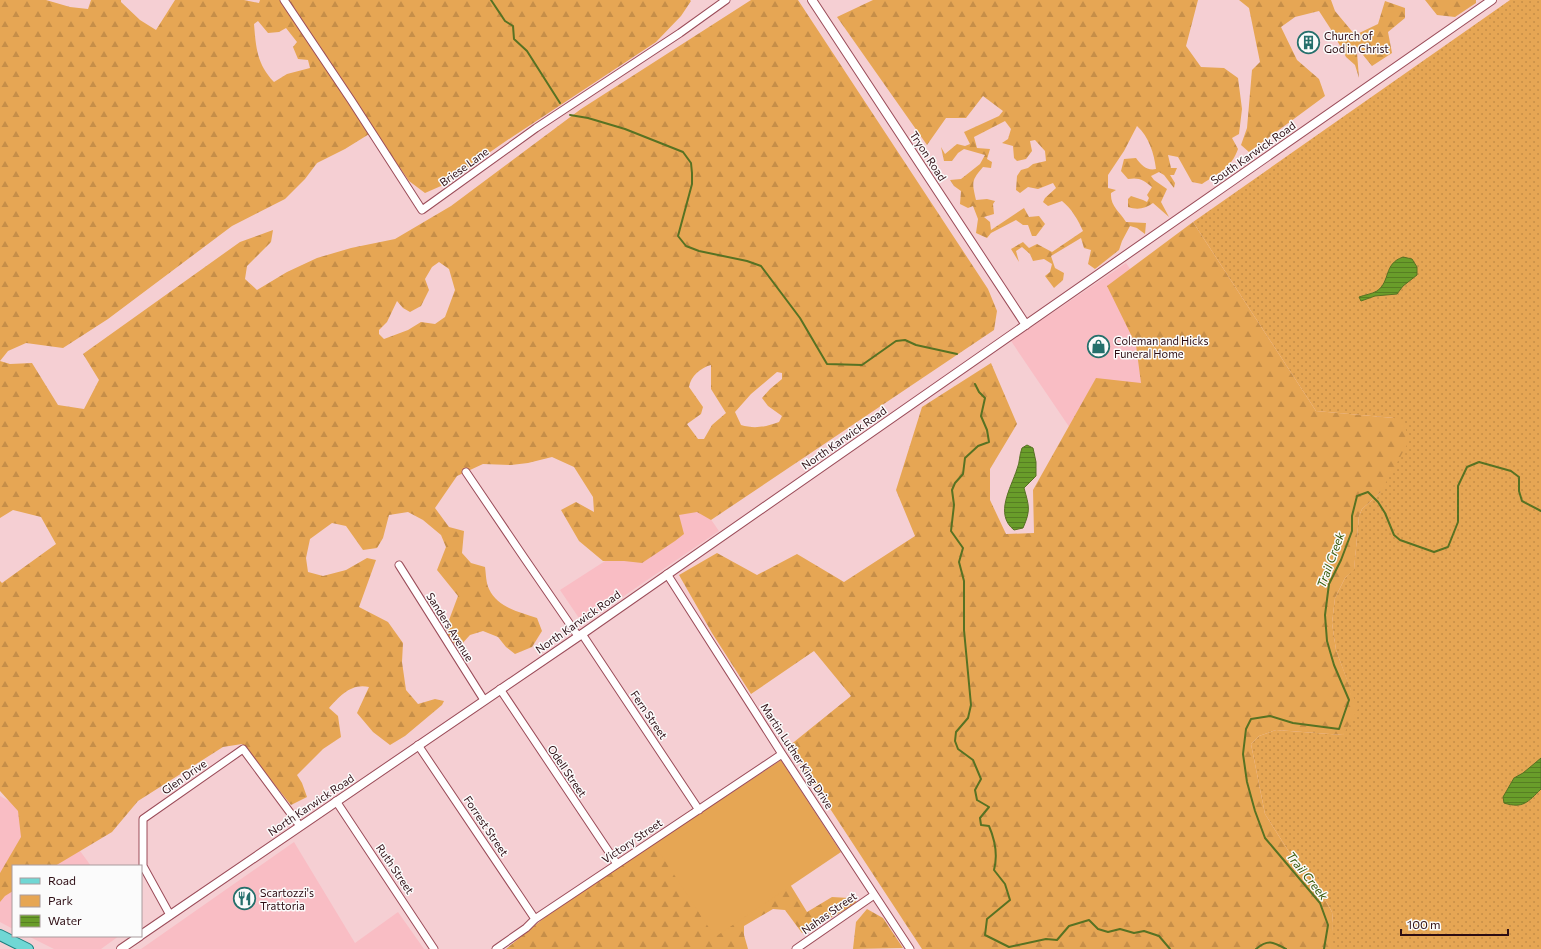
<svg xmlns="http://www.w3.org/2000/svg" width="1541" height="949" font-family="Commissioner,sans-serif">
	<defs>
		<pattern id="grass-dots" width="8" height="8" patternUnits="userSpaceOnUse"><rect width="8" height="8" fill="#e6a654"/><path d="M2 2h.1M6 6h.1" fill="none" stroke="#c68e48" stroke-width="1.8" stroke-linecap="round"/></pattern>
		<pattern id="forest-firs" width="22" height="20" patternUnits="userSpaceOnUse"><rect width="22" height="20" fill="#e6a654"/><path d="M5 1l3.5 6h-7zM16 11l3.5 6h-7z" fill="#c68e48"/></pattern>
		<pattern id="water-rules" width="6" height="5" patternUnits="userSpaceOnUse"><rect width="6" height="5" fill="#699d2a"/><path d="M0 2.5h6" fill="none" stroke="#577e23"/></pattern>
	</defs>
	<rect width="100%" height="100%" fill="#f5cfd3"/>
	<path fill="#f9bdc4" d="M1126,263L1210,387L1095,465L1011,341Z
		M696,498L719,531L583,624L560,590L661,525Z
		M0,796L67,833L91,866H13V929L0,922Z
		M294,842L355,943L398,912L424,949H141Z
		M28,936H119L101,949H54Z"/>
	<path fill="url(#grass-dots)" d="M1510,0H1541V949H1330L1333,923L1332,912L1321,892L1303,874L1265,814L1251,744L1259,736L1276,730L1343,735L1351,691L1336,650L1332,623L1335,598L1345,578L1354,569L1359,516L1362,509L1380,493L1394,418L1316,411L1193,222Z"/>
	<path fill="url(#forest-firs)" fill-rule="evenodd" d="M0,0H46L70,7L88,9L91,0H121V2L140,20L156,30L175,0H244L259,3L260,0H690L691,1L681,16L656,42L506,141L441,186L425,193L409,181L374,131L345,149L317,163L305,179L285,199L232,226L108,319L63,348L26,343L8,351L0,361L10,364L32,363L58,405L84,409L99,380L83,354L240,242L273,230L271,242L247,266L245,279L257,290L287,272L317,258L351,248L395,239L451,206L581,109L751,0H798L988,289L997,311L994,330L711,520L697,512L679,515L684,534L675,541L642,563L624,561H603L579,541L561,510L576,502L594,512L593,497L574,467L552,457L528,463L511,465L483,464L457,476L435,508L449,527L464,531L462,553L471,563L485,567C486,574 486,583 489,589C498,608 520,612 537,618L542,631L532,647L515,654L506,647L498,637L483,631L470,635L460,646L450,641L446,628L458,596L437,570L446,547L441,535L423,520L408,512L389,515L383,538L377,548L363,550L346,526L332,523L310,539L306,558L308,572L323,576L346,570L367,558L376,560L359,607L388,622L403,643L402,662L406,690L418,704L435,699L444,701L442,705L405,736L390,745L373,732L357,713L369,687C351,683 340,696 329,708L338,716L341,737L323,749L297,775L302,783L307,797L291,805L242,744L223,747L138,801L112,832L55,866H13V891L5,896L0,902V873L21,837L18,811L0,791V581L2,583L56,544L41,517L13,510L0,518ZM258,21L268,33L279,32L286,28L297,42L293,47L298,59L308,60L310,68L287,74L274,82C257,64 256,48 254,24ZM439,262L449,269L455,290L445,317L435,324L421,322L408,330L384,339L379,334V330L387,322L397,301L403,308L410,312L421,306L429,290L425,279L432,267ZM711,365V389L726,413L712,425L704,439H698L687,424L701,414L703,407L689,387C691,376 700,368 711,365ZM777,372L782,373V379L770,389L762,398L768,406L782,416L779,422C766,427 754,429 741,425L735,412L751,394Z
		M873,0H1198L1186,46L1201,67L1224,68L1238,78L1242,109L1239,134L1232,138L1238,149C1231,169 1218,173 1202,184L1192,182L1178,157L1168,155L1171,168H1177L1174,175H1170L1175,183L1174,188L1164,175L1159,172L1151,176L1154,180L1167,189L1161,202L1169,217L1153,203C1145,209 1137,210 1128,207V199L1131,196L1143,200L1147,202L1149,198L1147,195L1152,187C1144,180 1139,177 1128,179L1121,171L1124,159L1136,158C1141,165 1147,171 1156,169C1154,153 1149,137 1137,126L1124,151L1108,175V188L1116,190L1111,193C1110,206 1120,212 1126,222L1146,223L1145,234L1137,228L1130,226L1122,241L1119,250L1095,269L1088,264L1091,250L1084,248L1081,238L1051,256L1055,268L1064,273L1063,280L1054,288L1045,276L1050,272L1052,264L1044,259L1033,261L1030,254L1022,247L1016,251L1019,262L1011,249L1023,242L1029,248L1037,244L1052,252L1083,231C1078,220 1072,209 1062,201L1048,206L1043,202L1045,198L1056,188L1053,183L1038,189L1028,187L1020,193L1016,190L1017,176L1021,170L1028,168L1033,164L1046,161L1045,151L1035,140L1030,141L1032,151L1026,159L1017,161L1014,158L1013,146L1002,143L1008,139L1011,129L1005,121L974,137L977,148L990,149L987,159L992,162L991,168L983,167C971,181 972,182 976,200L987,199L995,201L993,204L994,214L984,217L990,222L991,230L1024,208L1029,217L1039,216L1045,224L1036,236H1032L1028,225H1023L1016,220L991,233L987,238L976,233L978,219L973,206L968,208L960,204L961,191L954,186L950,180L961,179L980,164L985,155L964,149L958,153L952,161H944L941,147L945,154L957,144L965,146L970,144L964,132L999,116L1003,111L983,96L966,118H946L927,145L837,17Z
		M1239,0H1331L1335,11L1355,35L1378,24L1385,1L1405,8V18L1388,32L1392,53L1372,66L1354,44L1357,53L1359,78L1355,65L1346,57L1332,31L1319,11L1295,17L1281,27L1297,60L1319,79L1325,96L1249,152L1241,145L1247,128L1252,70L1260,62L1249,8Z
		M1422,0H1476V3L1455,17L1437,15L1425,0Z
		M1193,222L1316,411L1394,418L1405,424L1408,443L1380,493L1362,509L1359,516L1354,570L1345,578L1335,598L1332,623L1336,650L1358,709L1343,735L1276,730L1259,736L1251,744L1265,814L1303,874L1321,892L1332,912L1333,923L1332,946L1330,949H922L789,746L851,696L814,651L751,694L712,633L679,575L717,553L757,575L797,554L844,582L915,536L896,490L922,407L991,363L1017,424L990,469V500L1006,534L1034,533L1033,490L1096,378L1141,383L1136,345L1107,286Z
		M726,794L729,801L788,881L807,912L832,897L849,898L857,902L847,909L802,933L785,910L773,909L744,926V935L748,949H506L544,918Z
		M867,909L883,918L903,948L853,949L856,922Z"/>
	<path fill="#e6a654" d="M781,760L841,852L715,937L654,844Z"/>
	<path fill="url(#water-rules)" stroke="#577223" d="M1403,257L1412,259L1417,267V275L1403,286L1397,294L1375,296L1361,301L1359,297C1364,295 1372,294 1377,291C1391,281 1383,264 1403,257Z
		M1027,445L1033,448L1036,462V476L1024,488C1029,506 1031,510 1023,528L1014,530C994,514 1011,488 1017,469C1020,462 1019,456 1022,448Z
		M1541,758V789C1528,802 1523,809 1504,803L1503,797L1514,778L1523,773Z"/>
	<g fill="none" stroke-linecap="round" stroke-linejoin="round">
		<path stroke="#577223" stroke-width="2" d="M491,0L505,21L513,26L514,39L527,51L560,103
			M570,115L588,118L625,129L683,152L691,163L692,173V184L678,236L686,246L699,251L747,261L761,266L800,318L827,364L862,365L896,341L905,340L916,345L957,354
			M975,384L979,392L985,398L981,416L987,430L989,442L978,446L965,458L963,474L955,483L952,490L954,505L951,531L963,548L959,562L964,581V630L971,705L968,718L956,732L955,741L958,749L973,760L981,779L975,790L977,800L989,807L980,818L981,825L989,826C995,840 998,855 994,870L1005,884L1010,900L987,919L985,935L1009,947L1046,939L1057,940L1069,926L1089,920L1098,929L1108,932L1120,929L1134,933L1144,931L1159,936L1170,949
			M1256,949C1268,939 1273,942 1286,949
			M1324,949L1328,925L1320,903L1265,838L1255,811L1247,782L1243,754L1246,729L1251,719L1270,716L1293,723L1339,729L1349,700L1334,665L1327,641L1325,615L1329,584L1341,560L1352,531V516L1357,496L1368,492L1378,502L1385,513L1394,535L1400,540L1434,552L1448,547L1458,522V486L1467,467L1479,462L1511,471L1519,477V491L1522,501L1541,511"/>
		<defs>
			<path id="minor" d="M284,0L351,100L422,210L536,128L680,33L726,0
				M466,472L525,559L578,636
				M399,565L484,700
				M667,574L782,754L910,949
				M582,634L699,810
				M500,689L617,864
				M418,745L535,919
				M336,801L434,949
				M170,915L143,866V819L243,749L300,826
				M496,949L526,928L535,919L782,754
				M796,949L874,895"/>
			<path id="tertiary" d="M812,0L1026,325
				M141,935L582,634L1492,0
				M121,949L140,936"/>
			<path id="primary" d="M0,935L28,949"/>
		</defs>
		<use href="#minor" stroke="#9b4c59" stroke-width="9"/>
		<use href="#tertiary" stroke="#9b4c59" stroke-width="10"/>
		<use href="#primary" stroke="#1b7f7e" stroke-width="12"/>
		<use href="#minor" stroke="#fff" stroke-width="7"/>
		<use href="#tertiary" stroke="#fff" stroke-width="8"/>
		<use href="#primary" stroke="#70d7d4" stroke-width="10"/>
	</g>
	<defs>
		<symbol id="building-ring" viewBox="-11 -11 22 22"><circle r="9.5" fill="#fbfbfb" stroke="#25706c" stroke-width="1.5"/><path d="M-4-6H4V6H1V3H-1V6H-4ZM-2.5-4.3h1.7v1.8h-1.7ZM.8-4.3h1.7v1.8H.8ZM-2.5-1h1.7V.8h-1.7ZM.8-1h1.7V.8H.8Z" fill="#25706c"/></symbol>
		<symbol id="shop-ring" viewBox="-11 -11 22 22"><circle r="9.5" fill="#fbfbfb" stroke="#25706c" stroke-width="1.5"/><path d="M-5-2.5h2.3a2.7 3.5 0 0 1 5.4 0H5L5.5 6h-11ZM-1.5-2.5h3a1.5 2.3 0 0 0-3 0Z" fill="#25706c"/></symbol>
		<symbol id="restaurant-ring" viewBox="-11 -11 22 22"><circle r="9.5" fill="#fbfbfb" stroke="#25706c" stroke-width="1.5"/><path d="M-5-6h1v4h1v-4h1v4h1v-4h1v5L-1.5 .5V6h-2V.5L-5-1ZM5-6V6H3V1.5H1.5Q1.5-4 5-6Z" fill="#25706c"/></symbol>
	</defs>
	<g fill-rule="evenodd">
		<use href="#building-ring" x="1296" y="30" width="25" height="25"/>
		<use href="#shop-ring" x="1086" y="334" width="25" height="25"/>
		<use href="#restaurant-ring" x="232" y="886" width="25" height="25"/>
	</g>
	<g text-anchor="middle" stroke-width="3" stroke-linejoin="round" paint-order="stroke">
		<g font-size="11" fill="#2d0d13" stroke="#fbfbfb" text-anchor="start">
			<text x="1324" y="40">Church of<tspan x="1324" dy="13">God in Christ</tspan></text>
			<text x="1114" y="345">Coleman and Hicks<tspan x="1114" dy="13">Funeral Home</tspan></text>
			<text x="260" y="897">Scartozzi's<tspan x="260" dy="13">Trattoria</tspan></text>
		</g>
		<g font-size="11" fill="#2d0d13" stroke="#fbfbfb">
			<text transform="translate(1253 153) rotate(-35)" y="4">South Karwick Road</text>
			<text transform="translate(928 156) rotate(57)" y="4">Tryon Road</text>
			<text transform="translate(464 167) rotate(-36)" y="4">Briese Lane</text>
			<text transform="translate(844 438) rotate(-35)" y="4">North Karwick Road</text>
			<text transform="translate(578 622) rotate(-35)" y="4">North Karwick Road</text>
			<text transform="translate(450 627) rotate(58)" y="4">Sanders Avenue</text>
			<text transform="translate(649 715) rotate(56)" y="4">Fern Street</text>
			<text transform="translate(797 756) rotate(57)" y="4">Martin Luther King Drive</text>
			<text transform="translate(567 771) rotate(56)" y="4">Odell Street</text>
			<text transform="translate(184 777) rotate(-35)" y="4">Glen Drive</text>
			<text transform="translate(311 805) rotate(-34)" y="4">North Karwick Road</text>
			<text transform="translate(486 826) rotate(56)" y="4">Forrest Street</text>
			<text transform="translate(632 841) rotate(-34)" y="4">Victory Street</text>
			<text transform="translate(395 869) rotate(56)" y="4">Ruth Street</text>
			<text transform="translate(829 913) rotate(-35)" y="4">Nahas Street</text>
		</g>
		<g font-size="12" font-style="italic" fill="#365807" stroke="#fbfbfb">
			<text transform="translate(1331 560) rotate(-70)" y="4">Trail Creek</text>
			<text transform="translate(1307 876) rotate(51)" y="4">Trail Creek</text>
		</g>
	</g>
	<rect x="12" y="865" width="130" height="72" fill="#fbfbfb" stroke="#a99c9e"/>
	<rect x="20" y="878" width="20" height="6" fill="#70d7d4" stroke="#a99c9e"/>
	<text x="48" y="885" font-size="12" fill="#2d0d13">Road</text>
	<rect x="20" y="895" width="20" height="12" fill="#e6a654" stroke="#a99c9e"/>
	<text x="48" y="905" font-size="12" fill="#2d0d13">Park</text>
	<rect x="20" y="915" width="20" height="12" fill="url(#water-rules)" stroke="#a99c9e"/>
	<text x="48" y="925" font-size="12" fill="#2d0d13">Water</text>
	<path d="M1401 929v6h107v-6" fill="none" stroke="#2d0d13" stroke-width="2"/>
	<text x="1407" y="929" font-size="12" fill="#2d0d13" stroke="#fbfbfb" stroke-width="3" paint-order="stroke">100 m</text>
</svg>
